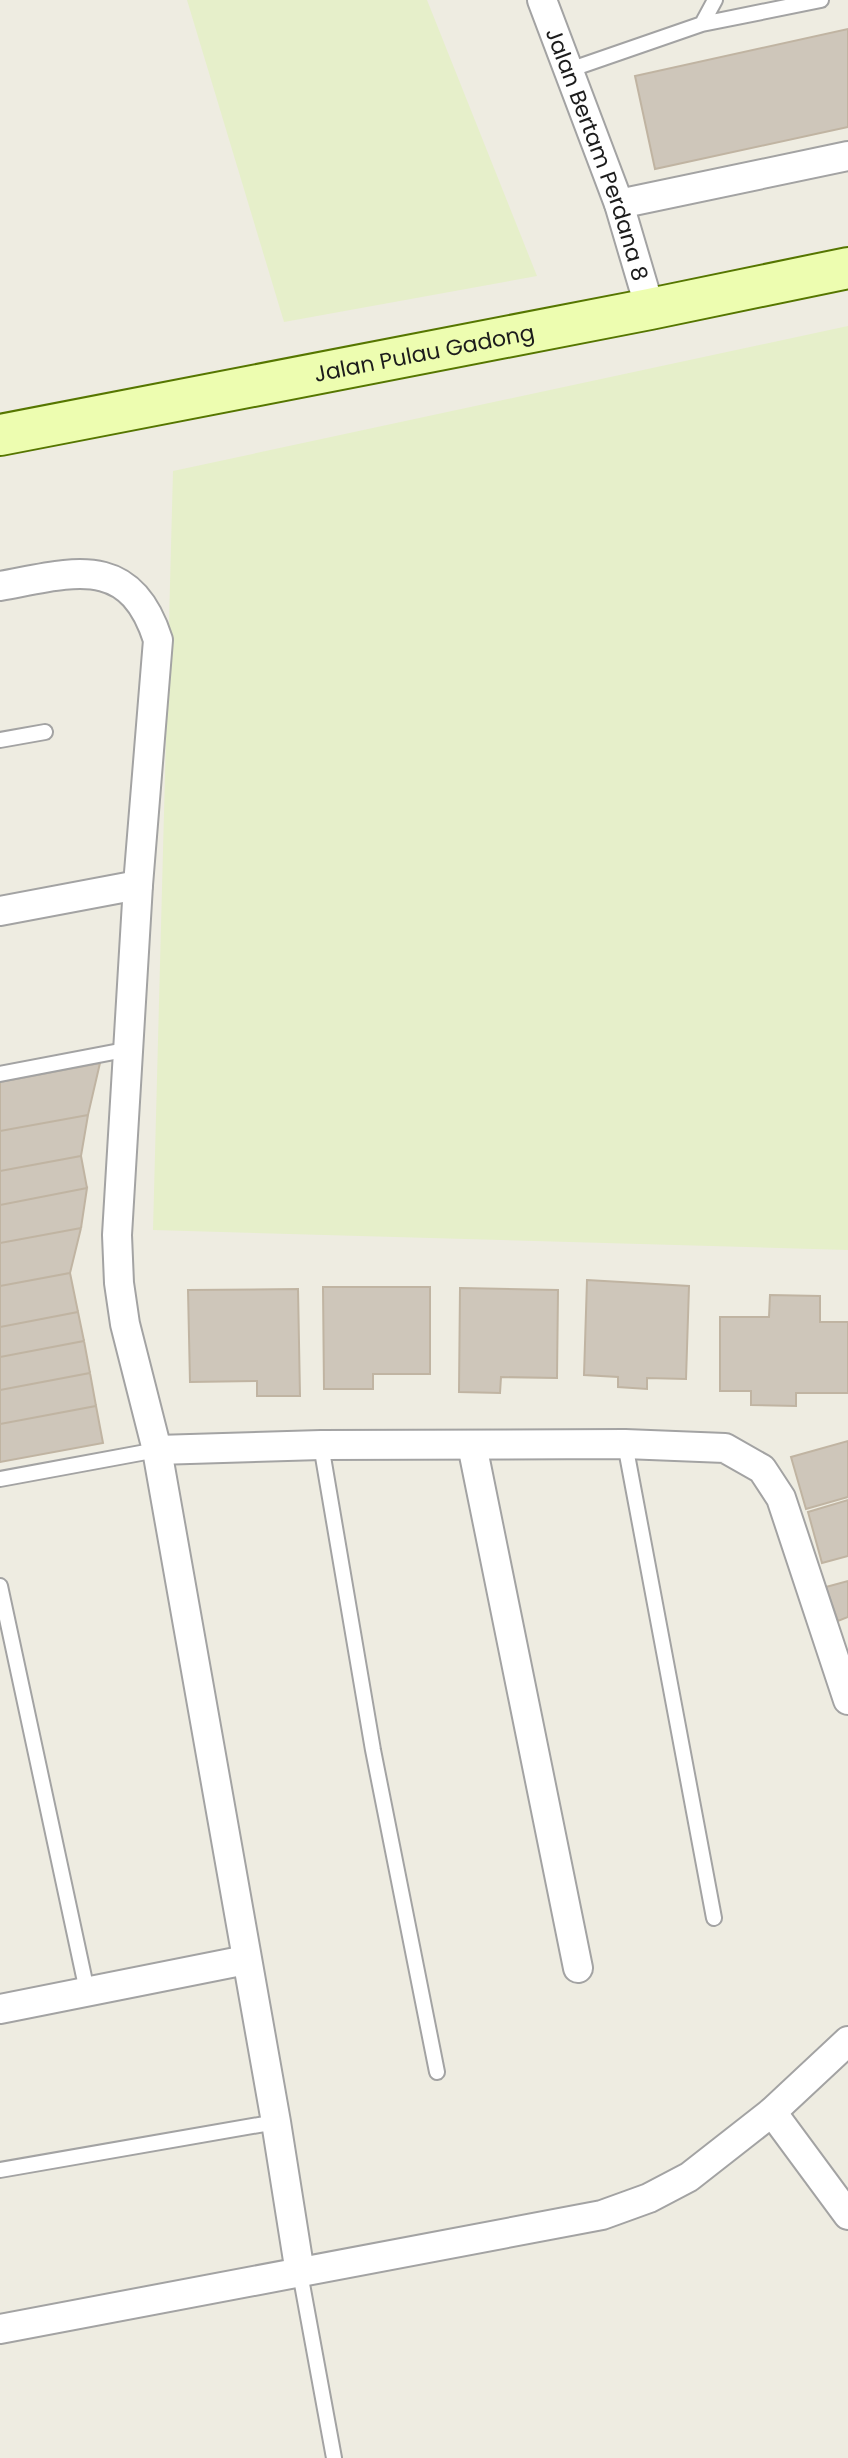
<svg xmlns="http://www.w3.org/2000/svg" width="848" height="2458" font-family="Poppins,sans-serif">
	<rect width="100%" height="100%" fill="#eeece1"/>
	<path fill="#e6efca" d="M187,0H427L537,276L284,322Z
		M848,326V1250L153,1230L173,471Z"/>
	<path fill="#cec6ba" stroke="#c0b4a2" stroke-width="2" d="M848,29V127L655,169L635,76Z
		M100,1063L88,1115L0,1131V1082Z
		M88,1115L81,1156L0,1171V1131Z
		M81,1156L87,1188L0,1205V1171Z
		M87,1188L81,1228L0,1243V1205Z
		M81,1228L70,1273L0,1286V1243Z
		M70,1273L78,1312L0,1327V1286Z
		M587,1280L689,1286L686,1379L647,1378V1389L618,1387V1377L584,1375Z
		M323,1287H430V1374H373V1389H324Z
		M460,1288L558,1290L557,1378L501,1377L500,1393L459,1392Z
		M298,1289L300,1396H257V1381L190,1382L188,1290Z
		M770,1295L820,1296V1322H848V1393H796V1406L751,1405V1391H720V1317H769Z
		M78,1312L84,1341L0,1357V1327Z
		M84,1341L90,1373L0,1390V1357Z
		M90,1373L96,1406L0,1424V1390Z
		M96,1406L103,1443L0,1462V1424Z
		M848,1441V1497L806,1509L791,1457Z
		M848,1500V1556L822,1563L808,1512Z
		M848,1581V1617L838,1621L826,1587Z"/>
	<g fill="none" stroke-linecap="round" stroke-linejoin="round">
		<defs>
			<path id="lane" d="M702,24L715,0
				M569,70L702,24L821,0
				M0,740L45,732
				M0,1074L130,1049
				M625,1444L714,1918
				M321,1445L373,1750L437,2072
				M0,1479L157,1450
				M0,1586L87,1991
				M0,2170L276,2122
				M300,2273L334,2458"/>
			<g id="street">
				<path id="s1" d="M542,0L619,204L650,309"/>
				<path d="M619,204L848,156"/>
				<path d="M0,586C72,573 130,552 158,640L138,885L117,1235L119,1283L125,1324L157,1450L276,2122L300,2273"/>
				<path d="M0,911L138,885"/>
				<path d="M472,1445L578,1968"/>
				<path d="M157,1450L321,1445L625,1444L725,1448L762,1469L781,1498L848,1700"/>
				<path d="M0,2009L246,1960"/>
				<path d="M772,2112L848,2215"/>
				<path d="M0,2329L602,2215L649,2198L689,2177L772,2112L848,2041"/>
			</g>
			<g id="secondary">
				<path id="s2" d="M0,435L650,309L848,268"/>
			</g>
		</defs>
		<use href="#lane" stroke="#a3a3a3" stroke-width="18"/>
		<use href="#street" stroke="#a3a3a3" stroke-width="32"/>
		<use href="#secondary" stroke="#567600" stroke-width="44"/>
		<use href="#lane" stroke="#fff" stroke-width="14"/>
		<use href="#street" stroke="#fff" stroke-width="28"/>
		<use href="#secondary" stroke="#edfdb0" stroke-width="40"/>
	</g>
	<g text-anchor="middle" stroke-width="6" stroke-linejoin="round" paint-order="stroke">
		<g font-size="22" fill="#1c1c1c" stroke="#fff">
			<text dy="8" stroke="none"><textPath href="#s1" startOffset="164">Jalan Bertam Perdana 8</textPath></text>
			<text dy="8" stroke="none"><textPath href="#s2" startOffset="432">Jalan Pulau Gadong</textPath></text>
		</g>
	</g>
</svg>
